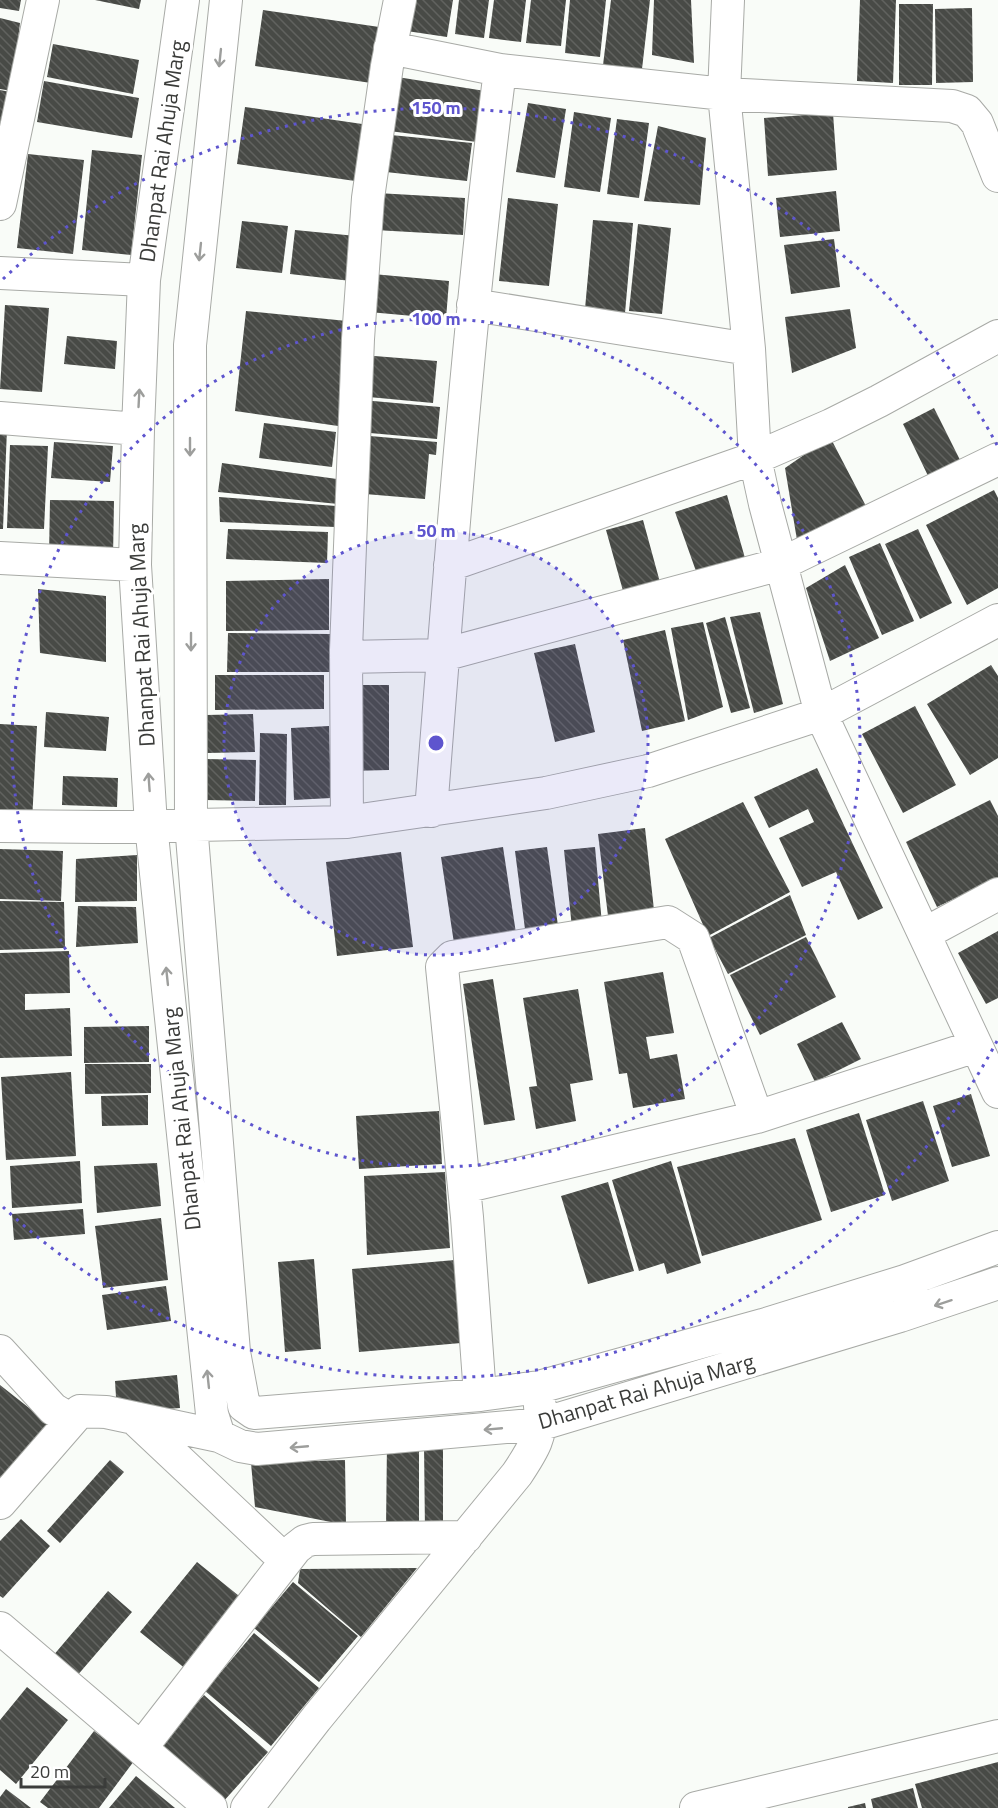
<svg xmlns="http://www.w3.org/2000/svg" width="998" height="1808" font-family="'Titillium Web',sans-serif">
	<defs>
		<pattern id="building-back-hatch" width="6" height="6" patternUnits="userSpaceOnUse" patternTransform="scale(1.5)"><rect width="6" height="6" fill="#484a46"/><path d="M-1 5l2 2M0 0l6 6M5-1l2 2" fill="none" stroke="#61625f"/></pattern>
	</defs>
	<rect width="100%" height="100%" fill="#f9fcf8"/>
	<path fill="url(#building-back-hatch)" d="M0,0H21L19,11L0,8Z
		M95,0H141L139,9Z
		M404,0H453L447,37L400,30Z
		M459,0H489L484,38L455,34Z
		M494,0H526L521,42L489,38Z
		M531,0H566L561,46L526,43Z
		M570,0H606L600,57L565,53Z
		M611,0H650L642,69L603,65Z
		M654,0H691L694,63L652,55Z
		M860,0H896L893,83L857,81Z
		M899,4H933L932,85H899Z
		M972,8L973,82L936,83L935,9Z
		M263,10L386,28L378,84L255,66Z
		M0,18L20,23L12,91L0,89Z
		M53,44L139,60L133,94L47,77Z
		M391,76L485,91L477,142L381,130Z
		M44,81L139,98L132,138L37,122Z
		M0,90L10,92L5,128L0,127Z
		M528,103L566,109L555,178L516,172Z
		M245,107L369,125L362,182L237,164Z
		M574,112L611,118L600,192L564,187Z
		M833,113L837,170L768,176L764,118Z
		M617,119L649,123L639,198L607,194Z
		M658,126L706,138L700,205L644,201Z
		M381,134L472,143L467,181L377,171Z
		M92,150L142,155L131,255L82,250Z
		M28,154L84,160L73,254L17,248Z
		M836,191L840,231L780,237L776,198Z
		M377,193L465,198L463,235L375,230Z
		M508,198L558,204L549,286L499,281Z
		M593,220L633,223L625,313L585,309Z
		M242,221L288,226L282,273L236,268Z
		M638,224L671,228L662,314L629,311Z
		M295,230L356,236L351,281L290,274Z
		M834,239L840,287L791,294L784,245Z
		M373,274L449,281L446,319L369,312Z
		M5,305L49,308L42,392L0,389Z
		M850,309L856,348L792,373L785,317Z
		M246,311L347,321L338,426L235,411Z
		M67,336L117,341L115,369L64,364Z
		M362,355L437,361L433,403L358,396Z
		M362,400L440,407L437,439L359,432Z
		M934,408L963,466L931,482L903,424Z
		M264,423L336,432L332,467L259,458Z
		M0,428L7,429L3,529H0Z
		M359,435L437,442L436,455L429,454L425,499L353,493Z
		M830,437L868,510L798,546L785,468Z
		M54,442L113,446L110,482L51,478Z
		M10,445L48,446L44,529L7,528Z
		M222,463L337,479L338,504L218,492Z
		M994,490L998,498V588L967,605L926,525Z
		M727,495L745,558L697,574L675,512Z
		M219,497L336,506L335,527L220,522Z
		M50,500L114,501L113,557L49,556Z
		M643,520L661,586L625,598L606,530Z
		M228,529L328,532L327,563L226,559Z
		M918,529L952,603L920,619L885,544Z
		M880,543L914,621L882,635L849,557Z
		M845,565L879,638L830,661L806,588Z
		M329,579V630L226,631V581Z
		M38,589L106,596V662L40,653Z
		M760,612L783,704L754,713L730,617Z
		M725,617L750,708L731,713L706,623Z
		M703,622L723,707L688,720L671,628Z
		M665,630L685,721L642,731L623,640Z
		M228,633L330,634V672H227Z
		M575,644L595,732L555,742L534,653Z
		M991,665L998,676V758L970,775L927,704Z
		M215,675H324V709L215,710Z
		M349,685H389V770L349,771Z
		M915,706L956,785L903,813L862,734Z
		M46,712L109,717L106,751L44,747Z
		M253,714L255,752L207,753L206,715Z
		M0,724L37,726L32,822L0,821Z
		M329,726L331,798L294,800L291,728Z
		M260,733L287,734L286,805H259Z
		M206,759L256,760L255,801L205,800Z
		M817,768L883,908L858,920L836,872L802,887L779,838L814,822L808,809L769,828L754,797Z
		M63,776L118,778L117,807L62,805Z
		M990,800L998,816V878L937,907L906,842Z
		M743,802L790,892L708,936L665,839Z
		M645,828L654,910L608,916L598,834Z
		M503,847L517,940L455,950L441,857Z
		M547,847L559,933L526,937L515,851Z
		M595,847L602,924L572,928L564,850Z
		M0,849L63,851L61,901L0,899Z
		M401,852L413,947L337,956L326,862Z
		M137,855V901L75,902L76,859Z
		M790,895L806,935L728,974L709,938Z
		M0,901L64,902L65,948L0,950Z
		M78,906L136,907L138,943L76,947Z
		M998,931V998L986,1004L958,953Z
		M806,937L836,997L760,1035L730,975Z
		M69,951L70,993L25,994V1010L70,1008L72,1056L0,1058V953Z
		M663,972L674,1033L646,1037L650,1059L677,1054L685,1099L633,1108L627,1073L619,1074L604,982Z
		M493,979L515,1120L484,1125L463,984Z
		M578,989L593,1080L570,1084L576,1121L536,1129L529,1087L537,1086L523,998Z
		M842,1022L861,1059L815,1082L797,1044Z
		M149,1026V1062L84,1063V1027Z
		M85,1064H151V1093L85,1094Z
		M71,1072L76,1156L6,1160L1,1077Z
		M971,1094L990,1156L952,1167L933,1106Z
		M148,1095V1125L102,1126L101,1096Z
		M923,1101L949,1181L892,1201L866,1120Z
		M439,1111L442,1164L359,1169L356,1116Z
		M859,1113L885,1195L831,1212L806,1130Z
		M795,1138L822,1220L702,1256L677,1167Z
		M80,1161L82,1203L12,1208L10,1166Z
		M671,1161L701,1263L667,1274L664,1263L639,1271L612,1180Z
		M157,1163L161,1206L97,1213L94,1166Z
		M445,1172L450,1248L367,1255L364,1176Z
		M608,1182L634,1271L588,1284L561,1196Z
		M83,1209L85,1234L14,1240L12,1214Z
		M161,1218L168,1280L103,1288L95,1226Z
		M314,1259L321,1349L285,1352L278,1262Z
		M455,1260L461,1343L359,1352L352,1269Z
		M166,1286L171,1321L107,1330L102,1295Z
		M177,1375L180,1408L117,1413L115,1381Z
		M0,1385L52,1426L0,1492Z
		M387,1442H419V1531L386,1530Z
		M424,1443H443V1532H425Z
		M110,1460L124,1472L60,1543L47,1531Z
		M345,1460L346,1525L255,1507L251,1463Z
		M21,1519L50,1546L3,1598L0,1596V1541Z
		M197,1562L244,1600L187,1670L140,1632Z
		M417,1568L361,1637L298,1583L300,1569Z
		M293,1582L358,1636L319,1682L254,1628Z
		M108,1591L132,1612L76,1677L52,1657Z
		M254,1633L319,1688L271,1746L205,1691Z
		M27,1687L68,1720L16,1784L0,1770V1720Z
		M204,1695L268,1752L222,1803L158,1746Z
		M94,1731L134,1761L99,1808H48L40,1802Z
		M998,1762V1808H922L915,1784Z
		M136,1776L175,1808H109Z
		M913,1788L918,1808H873L871,1799Z
		M6,1789L31,1808H0V1797Z
		M865,1803L866,1808H848V1807Z"/>
	<g fill="none" stroke-linecap="round" stroke-linejoin="round">
		<defs>
			<path id="street" d="M183,0L144,280L138,429L135,565L151,825L212,1414L219,1436
				M226,0L190,345L191,824L234,1352L244,1406L254,1413L480,1395L539,1387L763,1325L905,1281L998,1247
				M728,0L724,94L749,349L755,458L765,504L821,714L998,1092
				M390,48L500,70
				M0,204L43,0
				M0,273L144,280
				M473,305L749,349
				M0,418L138,429
				M0,558L135,565
				M450,565L755,458L831,425L879,401L998,336
				M346,657L443,655L781,564L998,459
				M431,811C450,564 469,316 500,70L724,94L952,106L967,111L977,123L998,176
				M347,822L346,650L358,339L368,198L387,66L400,0
				M0,826L101,827L347,822L546,793L648,771L821,714L998,620
				M924,934L998,894
				M464,1187L757,1117L976,1046
				M0,1351L53,1409L71,1420
				M480,1395L467,1217L442,967L452,957L668,922L693,938L757,1117
				M134,1418L286,1561
				M0,1503L80,1411L106,1412L219,1436L240,1446L257,1449L542,1424L900,1316L998,1283
				M0,1628L211,1808
				M141,1748L296,1548L305,1541L313,1539L466,1537
				M247,1808L316,1719L517,1474C533,1450 543,1435 540,1406
				M696,1808L998,1736"/>
		</defs>
		<use href="#street" stroke="#a8aaa6" stroke-width="34"/>
		<use href="#street" stroke="#fff" stroke-width="32"/>
	</g>
	<defs><path id="oneway-shaft" d="M-6 0H5M1.5-3L5.5 0L1.5 3" fill="none" stroke-width="1.6" stroke-linecap="round" stroke-linejoin="round" transform="scale(1.5)"/></defs>
	<g stroke="#9d9e9c">
		<use href="#oneway-shaft" transform="translate(220 58) rotate(96)"/>
		<use href="#oneway-shaft" transform="translate(200 252) rotate(96)"/>
		<use href="#oneway-shaft" transform="translate(139 398) rotate(-87)"/>
		<use href="#oneway-shaft" transform="translate(190 447) rotate(90)"/>
		<use href="#oneway-shaft" transform="translate(191 642) rotate(90)"/>
		<use href="#oneway-shaft" transform="translate(149 782) rotate(-94)"/>
		<use href="#oneway-shaft" transform="translate(167 976) rotate(-96)"/>
		<use href="#oneway-shaft" transform="translate(943 1303) rotate(162)"/>
		<use href="#oneway-shaft" transform="translate(208 1379) rotate(-96)"/>
		<use href="#oneway-shaft" transform="translate(493 1429) rotate(175)"/>
		<use href="#oneway-shaft" transform="translate(299 1447) rotate(175)"/>
	</g>
	<circle cx="436" cy="743" r="212" fill="#5e55ce" fill-opacity=".12"/>
	<g fill="none" stroke="#5e55ce" stroke-width="3" stroke-dasharray="3 6">
		<circle cx="436" cy="743" r="212"/>
		<circle cx="436" cy="743" r="424"/>
		<path d="M997 1041A635 635 0 0 1 3 1207M3 279A635 635 0 0 1 997 445"/>
	</g>
	<g text-anchor="middle" stroke-width="6" stroke-linejoin="round" paint-order="stroke">
		<g font-size="22" fill="#3b3c3a" stroke="#fff">
			<text transform="translate(162 151) rotate(-82)" y="8">Dhanpat Rai Ahuja Marg</text>
			<text transform="translate(141 635) rotate(-93)" y="8">Dhanpat Rai Ahuja Marg</text>
			<text transform="translate(181 1119) rotate(-96)" y="8">Dhanpat Rai Ahuja Marg</text>
			<text transform="translate(646 1391) rotate(-16)" y="8">Dhanpat Rai Ahuja Marg</text>
		</g>
	</g>
	<circle cx="436" cy="743" r="9" fill="#5e55ce" stroke="#fff" stroke-width="3"/>
	<g font-size="18" text-anchor="middle" font-weight="bold" fill="#5e55ce" stroke="#fff" stroke-width="6" stroke-linejoin="round" paint-order="stroke">
		<text x="436" y="114">150 m</text>
		<text x="436" y="325">100 m</text>
		<text x="436" y="537">50 m</text>
	</g>
	<path d="M21 1778v9h84v-9" fill="none" stroke="#3b3c3a" stroke-width="3"/>
	<text x="30" y="1778" font-size="18" fill="#3b3c3a" stroke="#ffffff" stroke-width="4.5" paint-order="stroke">20 m</text>
</svg>
